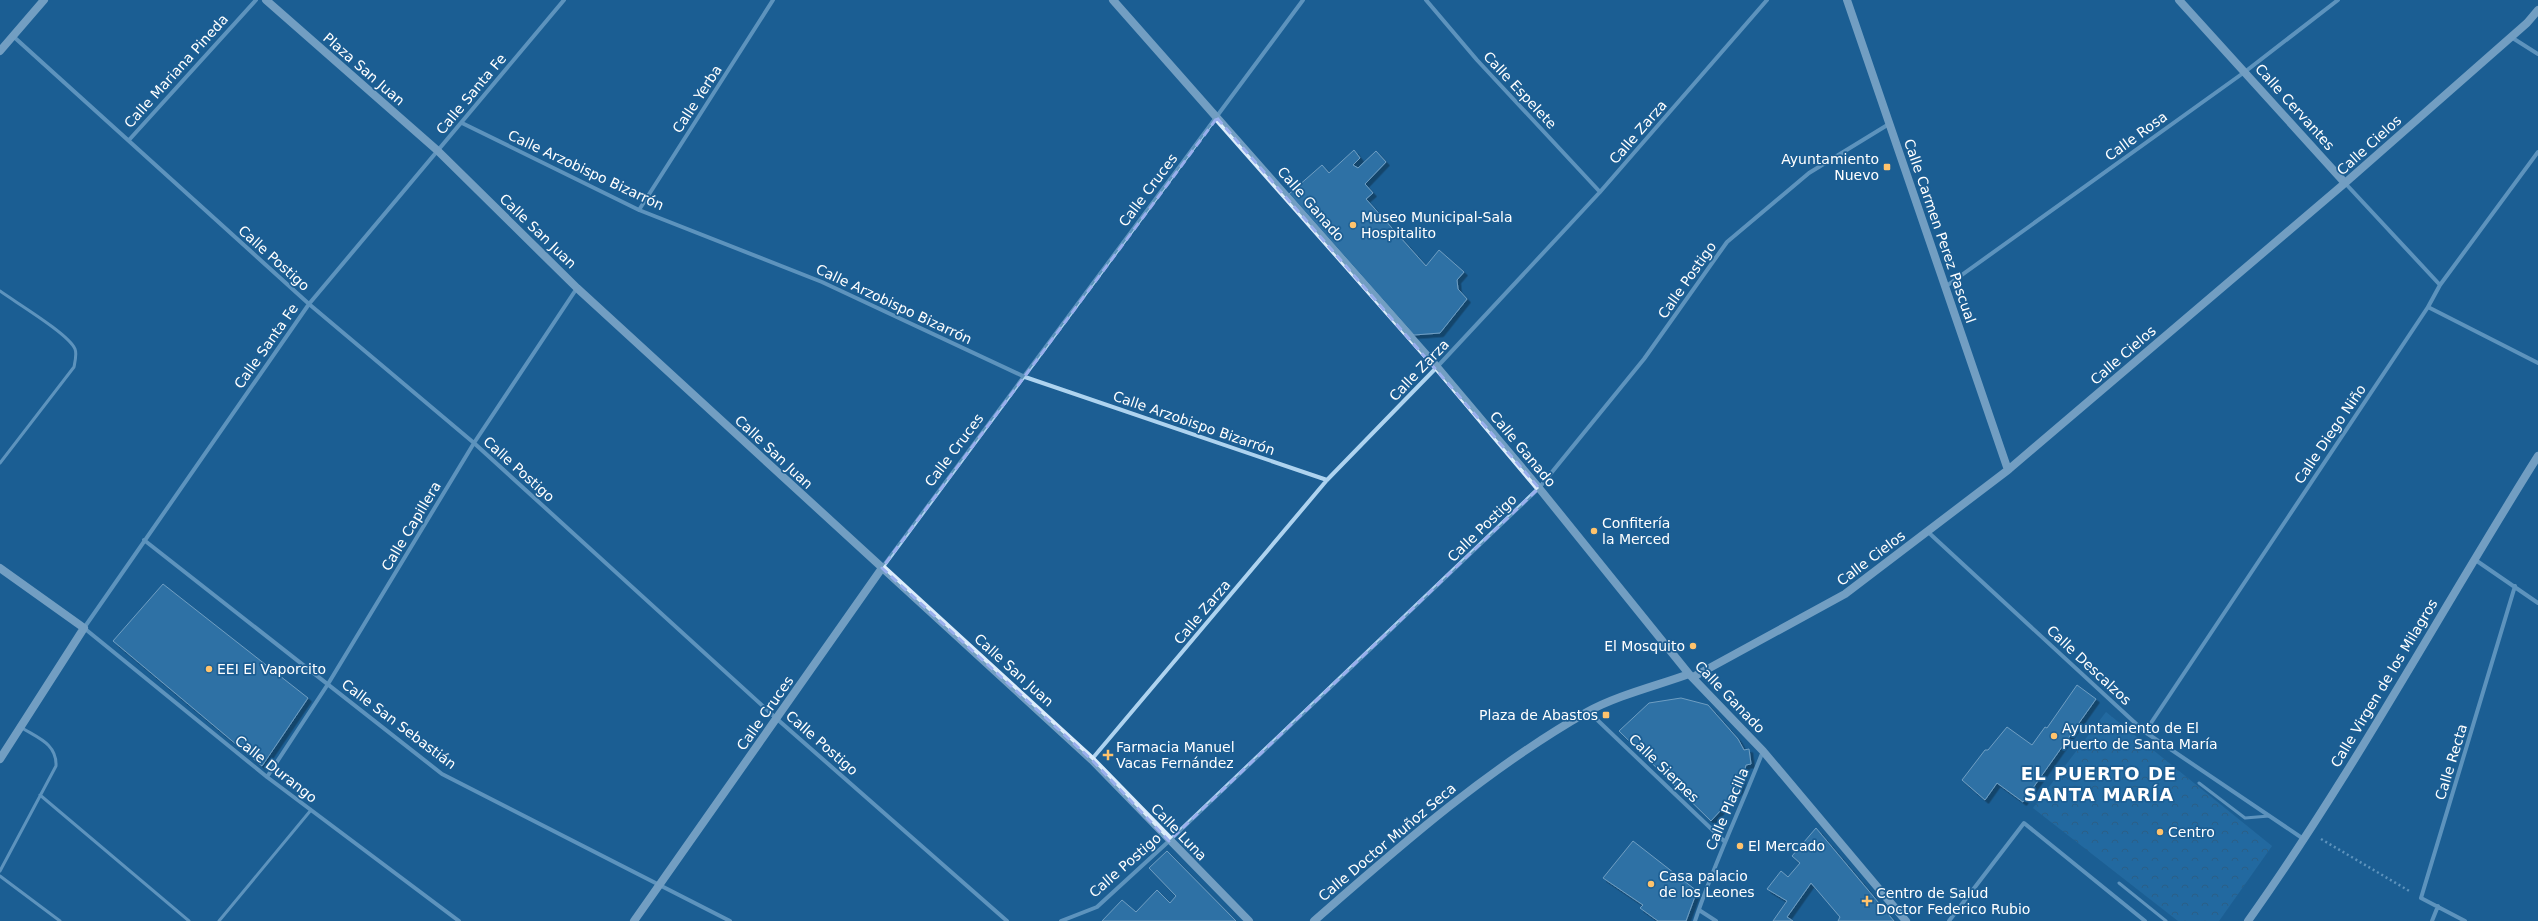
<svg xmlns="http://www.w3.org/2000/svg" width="2538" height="921" font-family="'DejaVu Sans',sans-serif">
	<defs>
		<pattern id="forest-crowns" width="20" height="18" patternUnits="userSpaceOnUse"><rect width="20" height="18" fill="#2c77af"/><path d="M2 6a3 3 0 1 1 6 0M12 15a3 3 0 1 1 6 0" fill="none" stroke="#3e5f79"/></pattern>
		<filter id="shadow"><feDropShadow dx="3.5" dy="3.5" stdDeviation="0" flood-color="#0009"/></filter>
	</defs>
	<rect width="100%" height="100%" fill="#1c5e93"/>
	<path fill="url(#forest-crowns)" d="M2106,712L2272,846L2219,921H2178L2033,808Z"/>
	<path fill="#4487ba" stroke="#d4eafa" filter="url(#shadow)" d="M1354,150L1360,158L1353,165L1358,168L1376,151L1386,162L1365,184L1373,193L1366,199L1426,266L1439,250L1464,272L1457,280L1458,289L1467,299L1440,333L1414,335L1289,194L1322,165L1329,173Z
		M163,584L308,698L262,766L113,641Z
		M2077,685L2096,699L2023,802L1997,783L1985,800L1962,780L1985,750H1988L2007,727L2032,745L2045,727L2047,728Z
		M1681,698L1708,705L1738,739L1744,750L1749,749L1751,764L1746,765L1739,790L1711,821L1619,731L1649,703Z
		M1816,828L1894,921H1838L1840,917L1811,883L1787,917L1793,921H1773L1787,901L1767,889L1781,871L1788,877L1800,863L1792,856Z
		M1633,841L1697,891L1686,921H1658L1640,908L1643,905L1603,878Z
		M1167,851L1236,921H1102L1122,900L1136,912L1157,890L1170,903L1176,896L1149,868Z"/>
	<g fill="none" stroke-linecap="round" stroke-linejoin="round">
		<path stroke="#aed3ef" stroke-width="2.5" stroke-dasharray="2 3" stroke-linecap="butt" d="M2321,839L2411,892"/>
		<path stroke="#aed3ef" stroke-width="3" d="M0,291C15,302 69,334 75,349C77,354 75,362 74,367L0,463
			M2199,783L2245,818L2269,816
			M40,795L189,921
			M0,871L56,766C57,744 38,738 22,728
			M0,876L60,921
			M2119,883L2166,921
			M219,921L311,810"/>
		<path stroke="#aed3ef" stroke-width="4" d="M1426,0L1477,60L1600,192
			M14,37L309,304L474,443L777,719L1007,921
			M2511,37L2538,54
			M462,123L639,210L822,282L1025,377L1327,480
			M129,140L256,0
			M2345,183L2440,285
			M639,210L773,0
			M1945,287L2246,71L2338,0
			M2428,307L2538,363
			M1928,532L2145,732L2305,840
			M144,540L442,774L730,921
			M2474,559L2538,603
			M882,568L1303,0
			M1589,712L1724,841
			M2145,732L2428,307L2440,285L2538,152
			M1092,759L1327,480L1437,367L1600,192L1767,0
			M267,777L328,684L474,443L577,288
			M1699,910L1716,921
			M459,921L267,777L84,628L309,304L564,0
			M1061,921L1097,907L1169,841L1539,488L1644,359L1727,242L1809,173L1889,124
			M1695,921C1714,863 1741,808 1763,751
			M1949,921L2024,823L2145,921
			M2432,921L2438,906
			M2465,921L2421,898L2515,586"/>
		<path stroke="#dbecfb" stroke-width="8" d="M266,0L438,151L577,288L1092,760L1249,921
			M1113,0L1437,367L1539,488L1689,674L1763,751L1906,921
			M1847,0L2008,470
			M2179,0L2345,183
			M0,51L44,0
			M0,568L84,628L0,759
			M1693,677L1845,594L2008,470L2345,183L2527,23L2538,10
			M634,921L882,568
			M1314,921C1401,845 1487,769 1587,712C1618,695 1656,686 1689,674
			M2248,921C2354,772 2441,610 2538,456"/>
	</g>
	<path d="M0 0H2538V921H0ZM1217,118L1539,488L1169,841L1092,760L882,568Z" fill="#1c5e93" fill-opacity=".55" fill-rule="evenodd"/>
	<path fill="none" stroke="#99afed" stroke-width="3" stroke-dasharray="8 5" stroke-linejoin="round" d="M1217,118L1539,488L1169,841L1092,760L882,568Z"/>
	<g fill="#ffc36c" stroke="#1c5e93" stroke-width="1.5">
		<rect x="1883" y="163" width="8" height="8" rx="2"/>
		<circle cx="1353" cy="225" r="4"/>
		<circle cx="1594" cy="531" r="4"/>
		<circle cx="1693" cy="646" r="4"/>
		<circle cx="209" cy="669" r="4"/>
		<rect x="1602" y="711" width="8" height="8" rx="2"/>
		<circle cx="2054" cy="736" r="4"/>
		<path d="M1106 749h4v4h4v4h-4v4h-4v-4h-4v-4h4z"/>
		<circle cx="2160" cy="832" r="4"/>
		<circle cx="1740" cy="846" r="4"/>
		<circle cx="1651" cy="884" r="4"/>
		<path d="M1865 895h4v4h4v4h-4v4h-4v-4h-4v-4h4z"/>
	</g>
	<g text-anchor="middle" stroke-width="3.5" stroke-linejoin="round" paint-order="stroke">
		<g font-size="14" fill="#fff" stroke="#1c5e93">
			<text transform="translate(364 69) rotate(41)" y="5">Plaza San Juan</text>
			<text transform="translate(176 71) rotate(-48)" y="5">Calle Mariana Pineda</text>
			<text transform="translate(1520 90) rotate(47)" y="5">Calle Espelete</text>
			<text transform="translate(471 94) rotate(-50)" y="5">Calle Santa Fe</text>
			<text transform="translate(697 99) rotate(-57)" y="5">Calle Yerba</text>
			<text transform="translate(2295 107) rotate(48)" y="5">Calle Cervantes</text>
			<text transform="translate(1638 132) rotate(-49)" y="5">Calle Zarza</text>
			<text transform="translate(2136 136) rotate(-36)" y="5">Calle Rosa</text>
			<text transform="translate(2369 145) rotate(-42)" y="5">Calle Cielos</text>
			<text transform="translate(586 170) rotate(25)" y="5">Calle Arzobispo Bizarrón</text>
			<text transform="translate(1148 190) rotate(-53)" y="5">Calle Cruces</text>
			<text transform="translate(1311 204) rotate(49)" y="5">Calle Ganado</text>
			<text transform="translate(538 231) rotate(44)" y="5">Calle San Juan</text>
			<text transform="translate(1940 231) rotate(71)" y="5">Calle Carmen Perez Pascual</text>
			<text transform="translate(274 258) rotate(42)" y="5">Calle Postigo</text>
			<text transform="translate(1687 280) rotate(-55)" y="5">Calle Postigo</text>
			<text transform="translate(894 304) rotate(25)" y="5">Calle Arzobispo Bizarrón</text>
			<text transform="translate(266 346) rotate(-55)" y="5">Calle Santa Fe</text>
			<text transform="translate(2123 355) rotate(-41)" y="5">Calle Cielos</text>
			<text transform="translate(1419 370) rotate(-46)" y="5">Calle Zarza</text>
			<text transform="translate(1194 423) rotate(19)" y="5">Calle Arzobispo Bizarrón</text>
			<text transform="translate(2330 434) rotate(-56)" y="5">Calle Diego Niño</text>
			<text transform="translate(1523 449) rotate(50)" y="5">Calle Ganado</text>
			<text transform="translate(954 450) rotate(-53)" y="5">Calle Cruces</text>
			<text transform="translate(774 452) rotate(43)" y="5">Calle San Juan</text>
			<text transform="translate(519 469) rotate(42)" y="5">Calle Postigo</text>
			<text transform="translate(411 526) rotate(-59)" y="5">Calle Capillera</text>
			<text transform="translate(1482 528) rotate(-44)" y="5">Calle Postigo</text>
			<text transform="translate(1871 558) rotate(-37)" y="5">Calle Cielos</text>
			<text transform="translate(1202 612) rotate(-50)" y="5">Calle Zarza</text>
			<text transform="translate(2089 665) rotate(43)" y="5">Calle Descalzos</text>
			<text transform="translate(1014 670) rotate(42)" y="5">Calle San Juan</text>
			<text transform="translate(2384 683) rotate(-59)" y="5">Calle Virgen de los Milagros</text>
			<text transform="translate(1730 697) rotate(46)" y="5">Calle Ganado</text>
			<text transform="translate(765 713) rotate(-55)" y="5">Calle Cruces</text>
			<text transform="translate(399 724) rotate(37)" y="5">Calle San Sebastián</text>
			<text transform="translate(822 743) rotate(41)" y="5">Calle Postigo</text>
			<text transform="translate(2451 762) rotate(-73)" y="5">Calle Recta</text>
			<text transform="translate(1664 768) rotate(44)" y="5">Calle Sierpes</text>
			<text transform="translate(276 769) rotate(38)" y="5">Calle Durango</text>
			<text transform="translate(1727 809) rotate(-67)" y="5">Calle Placilla</text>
			<text transform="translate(1179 832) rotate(46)" y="5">Calle Luna</text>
			<text transform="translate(1387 842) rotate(-40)" y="5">Calle Doctor Muñoz Seca</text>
			<text transform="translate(1125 865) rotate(-41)" y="5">Calle Postigo</text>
		</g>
		<g font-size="14" fill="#fff" stroke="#1c5e93" text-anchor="start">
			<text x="1879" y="164" text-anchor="end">Ayuntamiento<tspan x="1879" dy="16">Nuevo</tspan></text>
			<text x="1361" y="222">Museo Municipal-Sala<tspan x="1361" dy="16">Hospitalito</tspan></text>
			<text x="1602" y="528">Confitería<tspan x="1602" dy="16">la Merced</tspan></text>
			<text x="1685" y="651" text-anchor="end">El Mosquito</text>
			<text x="217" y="674">EEI El Vaporcito</text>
			<text x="1598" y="720" text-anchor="end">Plaza de Abastos</text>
			<text x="2062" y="733">Ayuntamiento de El<tspan x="2062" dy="16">Puerto de Santa María</tspan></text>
			<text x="1116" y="752">Farmacia Manuel<tspan x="1116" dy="16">Vacas Fernández</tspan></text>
			<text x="2168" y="837">Centro</text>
			<text x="1748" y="851">El Mercado</text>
			<text x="1659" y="881">Casa palacio<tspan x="1659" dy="16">de los Leones</tspan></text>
			<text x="1876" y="898">Centro de Salud<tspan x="1876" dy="16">Doctor Federico Rubio</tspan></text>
		</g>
		<g font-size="18" font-weight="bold" letter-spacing="1" fill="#fff" stroke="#1c5e93">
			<text x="2099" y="780">EL PUERTO DE<tspan x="2099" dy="21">SANTA MARÍA</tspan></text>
		</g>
	</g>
</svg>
